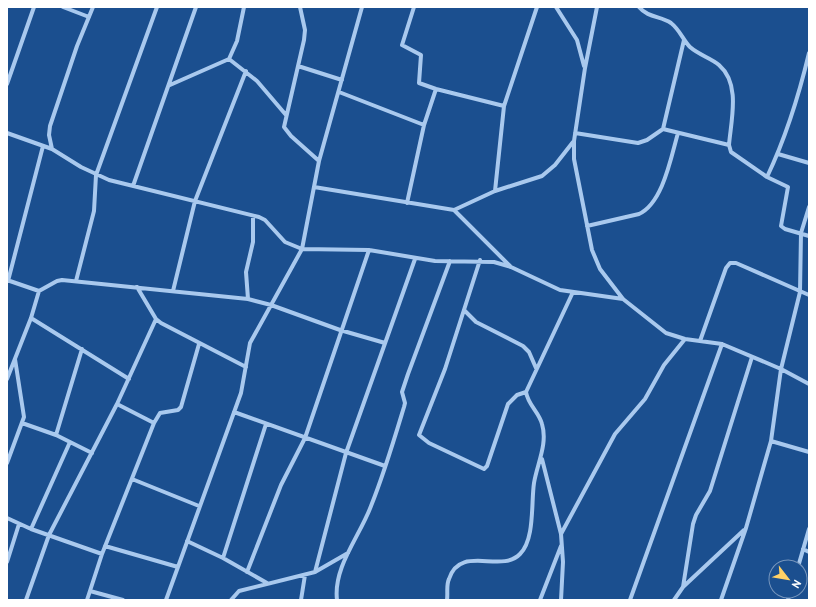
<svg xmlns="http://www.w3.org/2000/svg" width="816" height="607" font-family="'PT Sans',sans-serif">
	<rect width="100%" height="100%" fill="#1b4f8f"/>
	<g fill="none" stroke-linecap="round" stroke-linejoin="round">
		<path stroke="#a9c9ee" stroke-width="4" d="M63,7L89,17
			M300,7L305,30L304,40L284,127L291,136L319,161
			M414,7L402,45L421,55L419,83L436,89L504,106
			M556,7L577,40L584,66
			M597,7L585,68L574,141V159L592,250L600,269L623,299L666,333L685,339L722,344L781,369L809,384
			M639,7C648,18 661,16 671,23C680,30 683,40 690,47C699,55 711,58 719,65C741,84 731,120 729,145L731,152L767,177L788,187L781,226L785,229L809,236
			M229,59L257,81L286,115
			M298,66L342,80
			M7,84L34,7
			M170,85L229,59L237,41L244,7
			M339,92L424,125
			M663,129L729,145
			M7,133L52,149L81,167L109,180L259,217L265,220L285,242L302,249L369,250L435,261L494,262L511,267L560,290L623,299
			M575,133L638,143L647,140L663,129L684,40
			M52,149L49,135L50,126L77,46L93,7
			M778,154L809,163
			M767,177C786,137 799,95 809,53
			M133,186L196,7
			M314,187L454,210L495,191L542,176L555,165L573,142
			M495,191L504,106L537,7
			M407,203L424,125L436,89
			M454,210L510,266
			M587,226L639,214C663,203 671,157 678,133
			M480,260L445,369L419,435L429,443L484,469L487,466L508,404L517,395L526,392
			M7,280L39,291
			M8,281L43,146
			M76,281L94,211L96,175L157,7
			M137,287L156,319L161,323L246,367
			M173,291L195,201L246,71
			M248,299L246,272L253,242V216
			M464,310L476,322L523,346L529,352L536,368
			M31,318L129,379
			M700,341L726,268L730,263H736L809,295
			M7,379L31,318L39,291L57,281L62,280L248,299L271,305L340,330L385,343
			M117,404L154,423
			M234,412L385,466
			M22,423L56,435L92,453
			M56,435L82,349
			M771,441L809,452
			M542,459L561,534L563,562L561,600
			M7,463L24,417L15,359
			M132,479L199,506
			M7,518L31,529L102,554
			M31,529L70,442
			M561,534L615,434L645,399L664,365L685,339
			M187,541L223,558L267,583
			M105,546L178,567
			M803,549L809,552
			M223,558L266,424
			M7,562L19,524
			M798,567L809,529
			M247,572L281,485L305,438L369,250
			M315,572L346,453L415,259
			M683,587L693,524L696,515L710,491L752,357
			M90,591L123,600
			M26,600L49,535L117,404L156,319
			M87,600L102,554L154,423L160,413L178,410L181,407L199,344
			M166,600L241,393L250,343L302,249L319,161L362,7
			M231,600L239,591L315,572L348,553
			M301,600L305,575
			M337,600C333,567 360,536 371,506C384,474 394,440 404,407L405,403L402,392L408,374L450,261
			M447,600C448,593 446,585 449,579C460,544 501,574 520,554C535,539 531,503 534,483C537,464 548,444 542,424C539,412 528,405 526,392L573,292
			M540,600L561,546
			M630,600L722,344
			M674,600L683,587L744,530
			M721,600L746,528L771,441L781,369L800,292L801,233L809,207
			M788,600L790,591"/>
	</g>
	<rect width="816" height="607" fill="none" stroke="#ffffff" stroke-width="16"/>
	<g transform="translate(788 579) rotate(121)"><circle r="19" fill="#1b4f8f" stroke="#7695bc"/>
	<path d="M0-3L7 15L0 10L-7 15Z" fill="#ffd166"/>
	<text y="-6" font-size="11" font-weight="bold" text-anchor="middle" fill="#ffffff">N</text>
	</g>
</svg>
